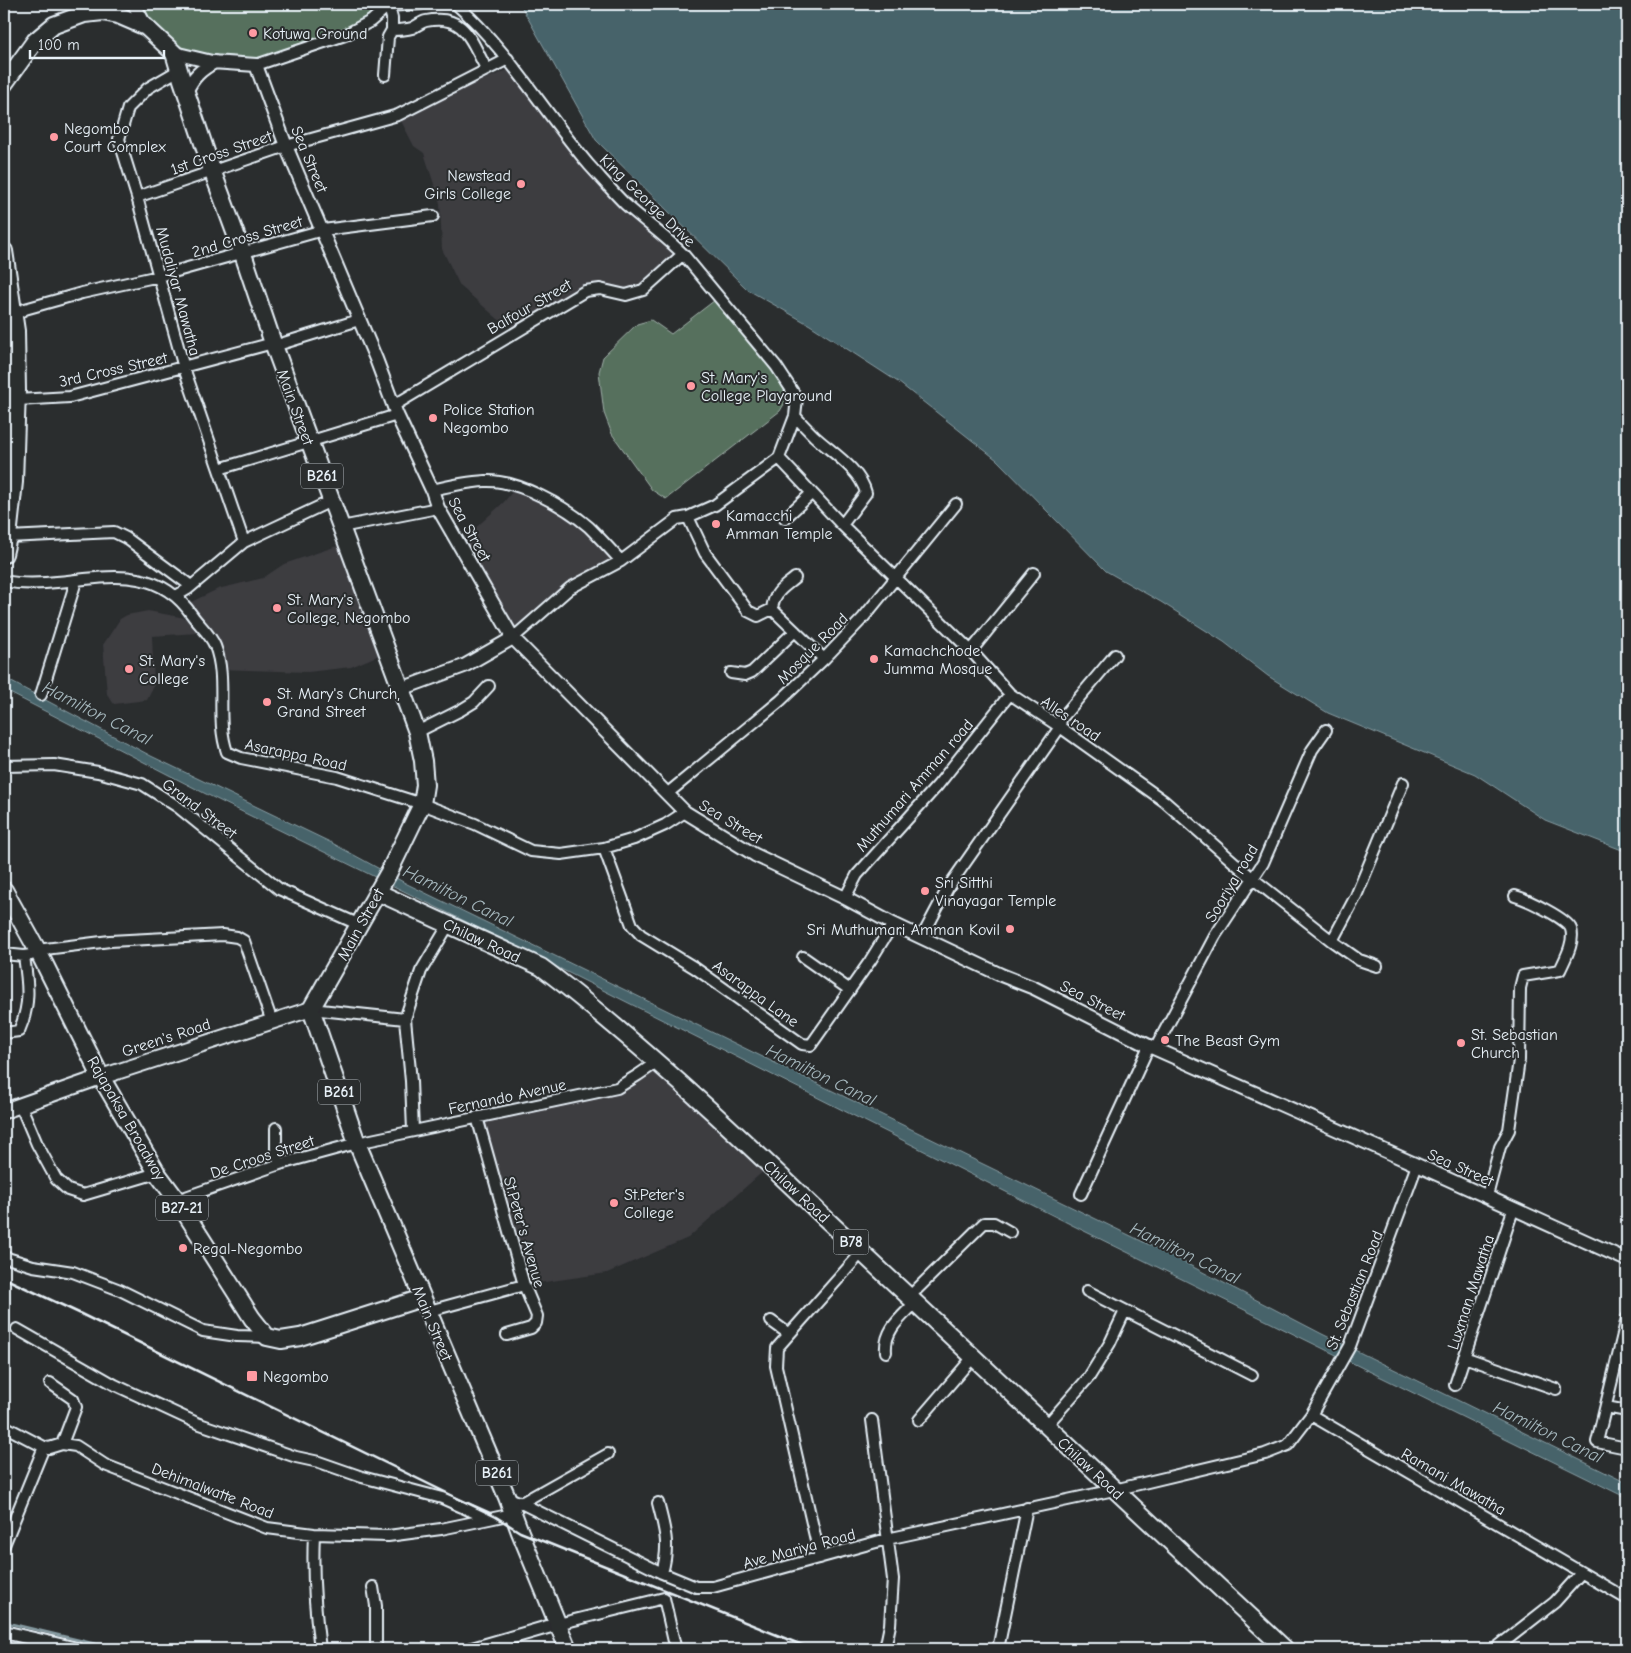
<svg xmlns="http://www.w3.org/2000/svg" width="1631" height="1653" font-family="'Comic Neue',sans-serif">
	<rect width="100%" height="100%" fill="#2a2d2e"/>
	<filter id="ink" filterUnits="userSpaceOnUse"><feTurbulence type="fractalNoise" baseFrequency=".02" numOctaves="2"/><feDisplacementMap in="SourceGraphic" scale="10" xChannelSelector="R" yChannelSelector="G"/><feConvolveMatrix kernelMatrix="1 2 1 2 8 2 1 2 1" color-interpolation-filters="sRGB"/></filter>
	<g filter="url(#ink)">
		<path fill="#3d3c41" d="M510,69L625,204L683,254L643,290L585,291L519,330L498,319L460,286L442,249L440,203L424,153L414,146L398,115Z
			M521,487L562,507L621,561L570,588L513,638L459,543L504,502L512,492Z
			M343,544L384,653L351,667L308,672L220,669L215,645L185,605L218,589L263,578L284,564Z
			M148,611L185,618L197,633L152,636L154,686L147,700L114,704L107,694L103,645L120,619L127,615Z
			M657,1062L767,1168L688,1238L607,1273L524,1285L477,1117L617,1088Z"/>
		<path fill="#57705d" stroke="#a0b0aa" d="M134,4H382V7L369,29L345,35L256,65L174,53Z
			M719,297L776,366L787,399L780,411L666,499L652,490L612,434L604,413L599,372L603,357L637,324L651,320L671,334Z"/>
		<path fill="#46646a" stroke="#879ca3" d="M520,4H1627V852L1545,820L1475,774L1328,713L1268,676L1224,642L1161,602L1106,571L997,460L898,382L810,325L748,290L596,140Z
			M4,678L151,756L332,843L407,884L1168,1254L1322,1334L1627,1483V1498L1076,1227L489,933L204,793L4,690Z"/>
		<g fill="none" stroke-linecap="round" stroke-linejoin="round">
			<path stroke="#879ca3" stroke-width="2.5" d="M4,1622L104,1646
				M118,1649H119"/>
			<defs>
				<path id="minor" d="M456,4C509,51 544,112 589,165C601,178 613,192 625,204C644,221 665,236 683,254L776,366L797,398L795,416L779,458L715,505L688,517L677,519L621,561L570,588L513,638
					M392,30C399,30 405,30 412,28C417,26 421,22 426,21C466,13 471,42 487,70
					M256,65L345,35L371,21L388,6L420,4
					M179,70L148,88L128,108L119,139L137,197L184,368L244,542
					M385,75L388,37L392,30V18L388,4
					M137,197L286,146L398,115L508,59
					M14,315L25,309L82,293L159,276L323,230L433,216
					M274,346L359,320
					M17,400L70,397L273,343
					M393,406L585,291L600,289L626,295L643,290L683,254
					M795,416C801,423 808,430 814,436C831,452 860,469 866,493L842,525
					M779,458L842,525L971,651L1010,694L1060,727L1164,801L1252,878L1332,941L1359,960L1377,966
					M219,469L397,415
					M432,490C449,486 467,482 485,481C517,479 566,507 589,527C600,538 611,550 621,561
					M688,517L705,553L748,611L758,616L772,609L824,659
					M785,518L812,493
					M341,527L438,508
					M8,537L114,532L126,538L191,586
					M4,581C70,594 146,547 192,615C199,625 211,635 215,646C228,680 215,718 227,752L241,758L337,777L422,804L475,824L531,851L561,854L604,848L634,839L665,825L685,812
					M176,596L188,589L244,542L331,501
					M772,609C774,592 783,588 795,578
					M971,651L1034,573
					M731,673L745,675L752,672L795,631
					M41,695L76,581
					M417,732L461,710L474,702L489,686
					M4,766L54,765L98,772L142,784L178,807L279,889L360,925
					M668,793L780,701L824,659L863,618L956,504
					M604,848L632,925L641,935L695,968L802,1044L811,1045L870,961L893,924
					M845,898L857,875L938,785L1010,694
					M922,937L949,886L1060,727L1061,719L1115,655
					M1332,941L1356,896L1403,783
					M37,950L110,941L223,935L237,937L244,941L272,1022
					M4,954L24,956L31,955
					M803,957L850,990
					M311,1009L405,1019
					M4,1033L19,1031C31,1004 28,984 24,956
					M1155,1049L1215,936L1263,863L1312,750L1326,730
					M20,1104L37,1144L56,1179L68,1190L83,1195L157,1173
					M477,1117L524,1285L537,1316L536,1323L531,1328L507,1335
					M276,1128V1151L280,1164
					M413,1131L411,1081L405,1019L421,971L449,924
					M1081,1194L1149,1046
					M1487,1196L1500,1147L1509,1130L1519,1060L1520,988L1523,976L1560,970C1565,959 1575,942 1571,929C1568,919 1526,899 1515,896
					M177,1200L280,1164L357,1143L617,1088L638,1075L657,1062
					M4,1257L33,1266L73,1272L120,1290L203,1331L237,1336L267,1337
					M1087,1291L1252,1375
					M910,1296L984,1223H994L1010,1232
					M429,1311L524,1285
					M1627,1318L1597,1442L1627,1448
					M771,1321L789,1334
					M17,1329L115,1385L197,1423L296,1457L319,1462L362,1477L442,1498L487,1518
					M886,1352C884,1329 902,1317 916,1302
					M1464,1357L1556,1389
					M50,1383L73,1399L76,1407L62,1444
					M1455,1385L1513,1210
					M1606,1407L1627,1411
					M1311,1415L1627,1599
					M872,1420L893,1579L890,1625L885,1649
					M919,1420L974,1356
					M4,1426L44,1447L49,1448L62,1444L76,1446L105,1465L267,1528L314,1534L388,1536L441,1529L513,1514
					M1046,1426L1089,1377L1110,1343L1125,1311
					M507,1497L521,1503L662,1573L696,1587H713L887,1539L1114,1490L1265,1454L1288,1445L1311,1415L1350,1346L1417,1165
					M521,1503L608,1454
					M658,1503C665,1531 670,1544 662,1573
					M314,1534C312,1573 315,1611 320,1649
					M4,1545L44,1447
					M820,1558L776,1366L777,1348L862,1252
					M373,1587L376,1606V1649
					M558,1624L664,1598L675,1646
					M998,1649L1027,1508
					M1495,1649L1555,1602L1581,1573"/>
				<path id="tertiary" d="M134,4L146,27
					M174,53L212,62L256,65L286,146L376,359L397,415L432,490L438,508L513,638L685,812L755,855L845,898L893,924L1001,975L1034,988L1149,1046L1417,1165L1627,1260
					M186,92C193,77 200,70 215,62
					M401,689L464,666L513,638
					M4,1632L77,1649
					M472,1649L558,1624"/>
				<path id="secondary" d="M4,1111L101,1077L311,1009"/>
				<path id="primary" d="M4,84L35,41L54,25L84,14L103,12L118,15L146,27L174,53L182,80L212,170L243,254L273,343L417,732L423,761L425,785L422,804L389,872L311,1009L357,1143L507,1497L520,1532L568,1649
					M4,251L16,331L17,390L14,482L8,537L4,554
					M4,890L39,953L101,1077L157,1173L177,1200L252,1318L267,1337L281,1340L300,1337L422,1298
					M377,892L541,967C570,988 597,1011 624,1034C694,1093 760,1156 826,1219C980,1362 1132,1506 1285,1649"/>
			</defs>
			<use href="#minor" stroke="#e8f1f8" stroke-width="14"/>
			<use href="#tertiary" stroke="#e8f1f8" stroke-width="16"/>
			<use href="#secondary" stroke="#e8f1f8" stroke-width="18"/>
			<use href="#primary" stroke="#e8f1f8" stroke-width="20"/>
			<use href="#minor" stroke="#2a2d2e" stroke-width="10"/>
			<use href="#tertiary" stroke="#2a2d2e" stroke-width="12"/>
			<use href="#secondary" stroke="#2a2d2e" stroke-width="14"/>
			<use href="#primary" stroke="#2a2d2e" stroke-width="16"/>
			<path stroke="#e8f1f8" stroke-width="2.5" d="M4,1278L79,1313L496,1517L520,1532L812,1649"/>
		</g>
	</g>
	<g fill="#ff9aa2" stroke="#2a2d2e" stroke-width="2">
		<circle cx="253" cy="33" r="5"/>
		<circle cx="54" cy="137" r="5"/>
		<circle cx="521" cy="184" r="5"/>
		<circle cx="691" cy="386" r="5"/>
		<circle cx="433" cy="418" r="5"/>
		<circle cx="716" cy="524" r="5"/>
		<circle cx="277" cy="608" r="5"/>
		<circle cx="874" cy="659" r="5"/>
		<circle cx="129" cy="669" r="5"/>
		<circle cx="267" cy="702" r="5"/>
		<circle cx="925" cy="891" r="5"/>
		<circle cx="1010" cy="929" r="5"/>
		<circle cx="1165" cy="1040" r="5"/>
		<circle cx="1461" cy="1043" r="5"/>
		<circle cx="614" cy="1203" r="5"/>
		<circle cx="183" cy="1248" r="5"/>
		<rect x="246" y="1370" width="12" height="12" rx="2.5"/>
	</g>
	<g text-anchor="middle" stroke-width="4" stroke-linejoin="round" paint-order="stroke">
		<g fill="#2a2d2e" stroke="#afb6bb" stroke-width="1">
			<rect x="301" y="463.5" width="42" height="25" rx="4"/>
			<rect x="318" y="1079.5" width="42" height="25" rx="4"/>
			<rect x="156" y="1195.5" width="52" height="25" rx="4"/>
			<rect x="833.5" y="1229.5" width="35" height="25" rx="4"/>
			<rect x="476" y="1460.5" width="42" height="25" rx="4"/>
		</g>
		<g font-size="15" font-weight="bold" fill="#e8f1f8">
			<text x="322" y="481">B261</text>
			<text x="339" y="1097">B261</text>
			<text x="182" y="1213">B27-21</text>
			<text x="851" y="1247">B78</text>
			<text x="497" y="1478">B261</text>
		</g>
		<g font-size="16" fill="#e8f1f8" stroke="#2a2d2e" text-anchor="start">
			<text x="263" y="39">Kotuwa Ground</text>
			<text x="64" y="134">Negombo<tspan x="64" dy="18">Court Complex</tspan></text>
			<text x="511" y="181" text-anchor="end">Newstead<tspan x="511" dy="18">Girls College</tspan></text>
			<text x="701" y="383">St. Mary's<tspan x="701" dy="18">College Playground</tspan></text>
			<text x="443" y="415">Police Station<tspan x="443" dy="18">Negombo</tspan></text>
			<text x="726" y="521">Kamacchi<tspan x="726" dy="18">Amman Temple</tspan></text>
			<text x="287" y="605">St. Mary's<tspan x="287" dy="18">College, Negombo</tspan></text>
			<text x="884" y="656">Kamachchode<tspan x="884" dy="18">Jumma Mosque</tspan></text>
			<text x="139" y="666">St. Mary's<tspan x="139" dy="18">College</tspan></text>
			<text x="277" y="699">St. Mary's Church,<tspan x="277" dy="18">Grand Street</tspan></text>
			<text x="935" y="888">Sri Sitthi<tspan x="935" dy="18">Vinayagar Temple</tspan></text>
			<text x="1000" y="935" text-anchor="end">Sri Muthumari Amman Kovil</text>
			<text x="1471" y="1040">St. Sebastian<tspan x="1471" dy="18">Church</tspan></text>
			<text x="1175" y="1046">The Beast Gym</text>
			<text x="624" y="1200">St.Peter's<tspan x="624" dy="18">College</tspan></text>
			<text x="193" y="1254">Regal-Negombo</text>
			<text x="263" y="1382">Negombo</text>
		</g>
		<g font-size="16" fill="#e8f1f8" stroke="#2a2d2e">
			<text transform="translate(221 152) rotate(-19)" y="6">1st Cross Street</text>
			<text transform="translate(310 159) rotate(67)" y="6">Sea Street</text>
			<text transform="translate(648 200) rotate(44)" y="6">King George Drive</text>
			<text transform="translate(247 236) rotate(-16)" y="6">2nd Cross Street</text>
			<text transform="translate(179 291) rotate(75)" y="6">Mudaliyar Mawatha</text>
			<text transform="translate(529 306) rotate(-30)" y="6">Balfour Street</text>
			<text transform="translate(113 369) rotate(-13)" y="6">3rd Cross Street</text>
			<text transform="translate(296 407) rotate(70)" y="6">Main Street</text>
			<text transform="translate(470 529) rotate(61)" y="6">Sea Street</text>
			<text transform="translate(812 648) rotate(-45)" y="6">Mosque Road</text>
			<text transform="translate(1071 718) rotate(34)" y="6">Alles road</text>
			<text transform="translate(296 754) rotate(12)" y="6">Asarappa Road</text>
			<text transform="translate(914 785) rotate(-49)" y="6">Muthumari Amman road</text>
			<text transform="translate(200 808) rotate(37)" y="6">Grand Street</text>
			<text transform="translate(731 821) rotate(31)" y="6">Sea Street</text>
			<text transform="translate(1231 883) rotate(-59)" y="6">Sooriya road</text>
			<text transform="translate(360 924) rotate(-61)" y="6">Main Street</text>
			<text transform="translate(482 940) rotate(25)" y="6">Chilaw Road</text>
			<text transform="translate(756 993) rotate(36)" y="6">Asarappa Lane</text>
			<text transform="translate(1093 1000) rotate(27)" y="6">Sea Street</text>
			<text transform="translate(166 1037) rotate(-18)" y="6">Green's Road</text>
			<text transform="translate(507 1096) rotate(-12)" y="6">Fernando Avenue</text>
			<text transform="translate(127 1118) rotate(60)" y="6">Rajapaksa Broadway</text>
			<text transform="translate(262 1156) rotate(-18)" y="6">De Croos Street</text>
			<text transform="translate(1461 1167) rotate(24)" y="6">Sea Street</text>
			<text transform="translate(797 1191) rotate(43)" y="6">Chilaw Road</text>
			<text transform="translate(525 1232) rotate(74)" y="6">St.Peter's Avenue</text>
			<text transform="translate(1354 1290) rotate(-68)" y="6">St. Sebastian Road</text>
			<text transform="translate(1470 1292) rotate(-72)" y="6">Luxman Mawatha</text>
			<text transform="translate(433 1323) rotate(67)" y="6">Main Street</text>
			<text transform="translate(1091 1468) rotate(43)" y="6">Chilaw Road</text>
			<text transform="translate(1454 1481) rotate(30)" y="6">Ramani Mawatha</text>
			<text transform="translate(213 1490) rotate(21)" y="6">Dehimalwatte Road</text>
			<text transform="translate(799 1548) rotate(-15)" y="6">Ave Mariya Road</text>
		</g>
		<g font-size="18" font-style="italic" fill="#a7b9bf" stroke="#2a2d2e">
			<text transform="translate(97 713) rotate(27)" y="6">Hamilton Canal</text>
			<text transform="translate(458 896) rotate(26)" y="6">Hamilton Canal</text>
			<text transform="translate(821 1075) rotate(26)" y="6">Hamilton Canal</text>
			<text transform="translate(1185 1253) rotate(26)" y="6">Hamilton Canal</text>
			<text transform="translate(1548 1432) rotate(26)" y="6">Hamilton Canal</text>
		</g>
	</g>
	<rect width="1631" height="1653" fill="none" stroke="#2a2d2e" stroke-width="20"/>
	<rect x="10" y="10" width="1611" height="1633" fill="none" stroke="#e8f1f8" stroke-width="2" filter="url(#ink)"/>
	<path d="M30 50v8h134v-8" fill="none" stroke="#e8f1f8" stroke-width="2.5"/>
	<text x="38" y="50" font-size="15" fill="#e8f1f8" stroke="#2a2d2e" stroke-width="4" paint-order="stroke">100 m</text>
</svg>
